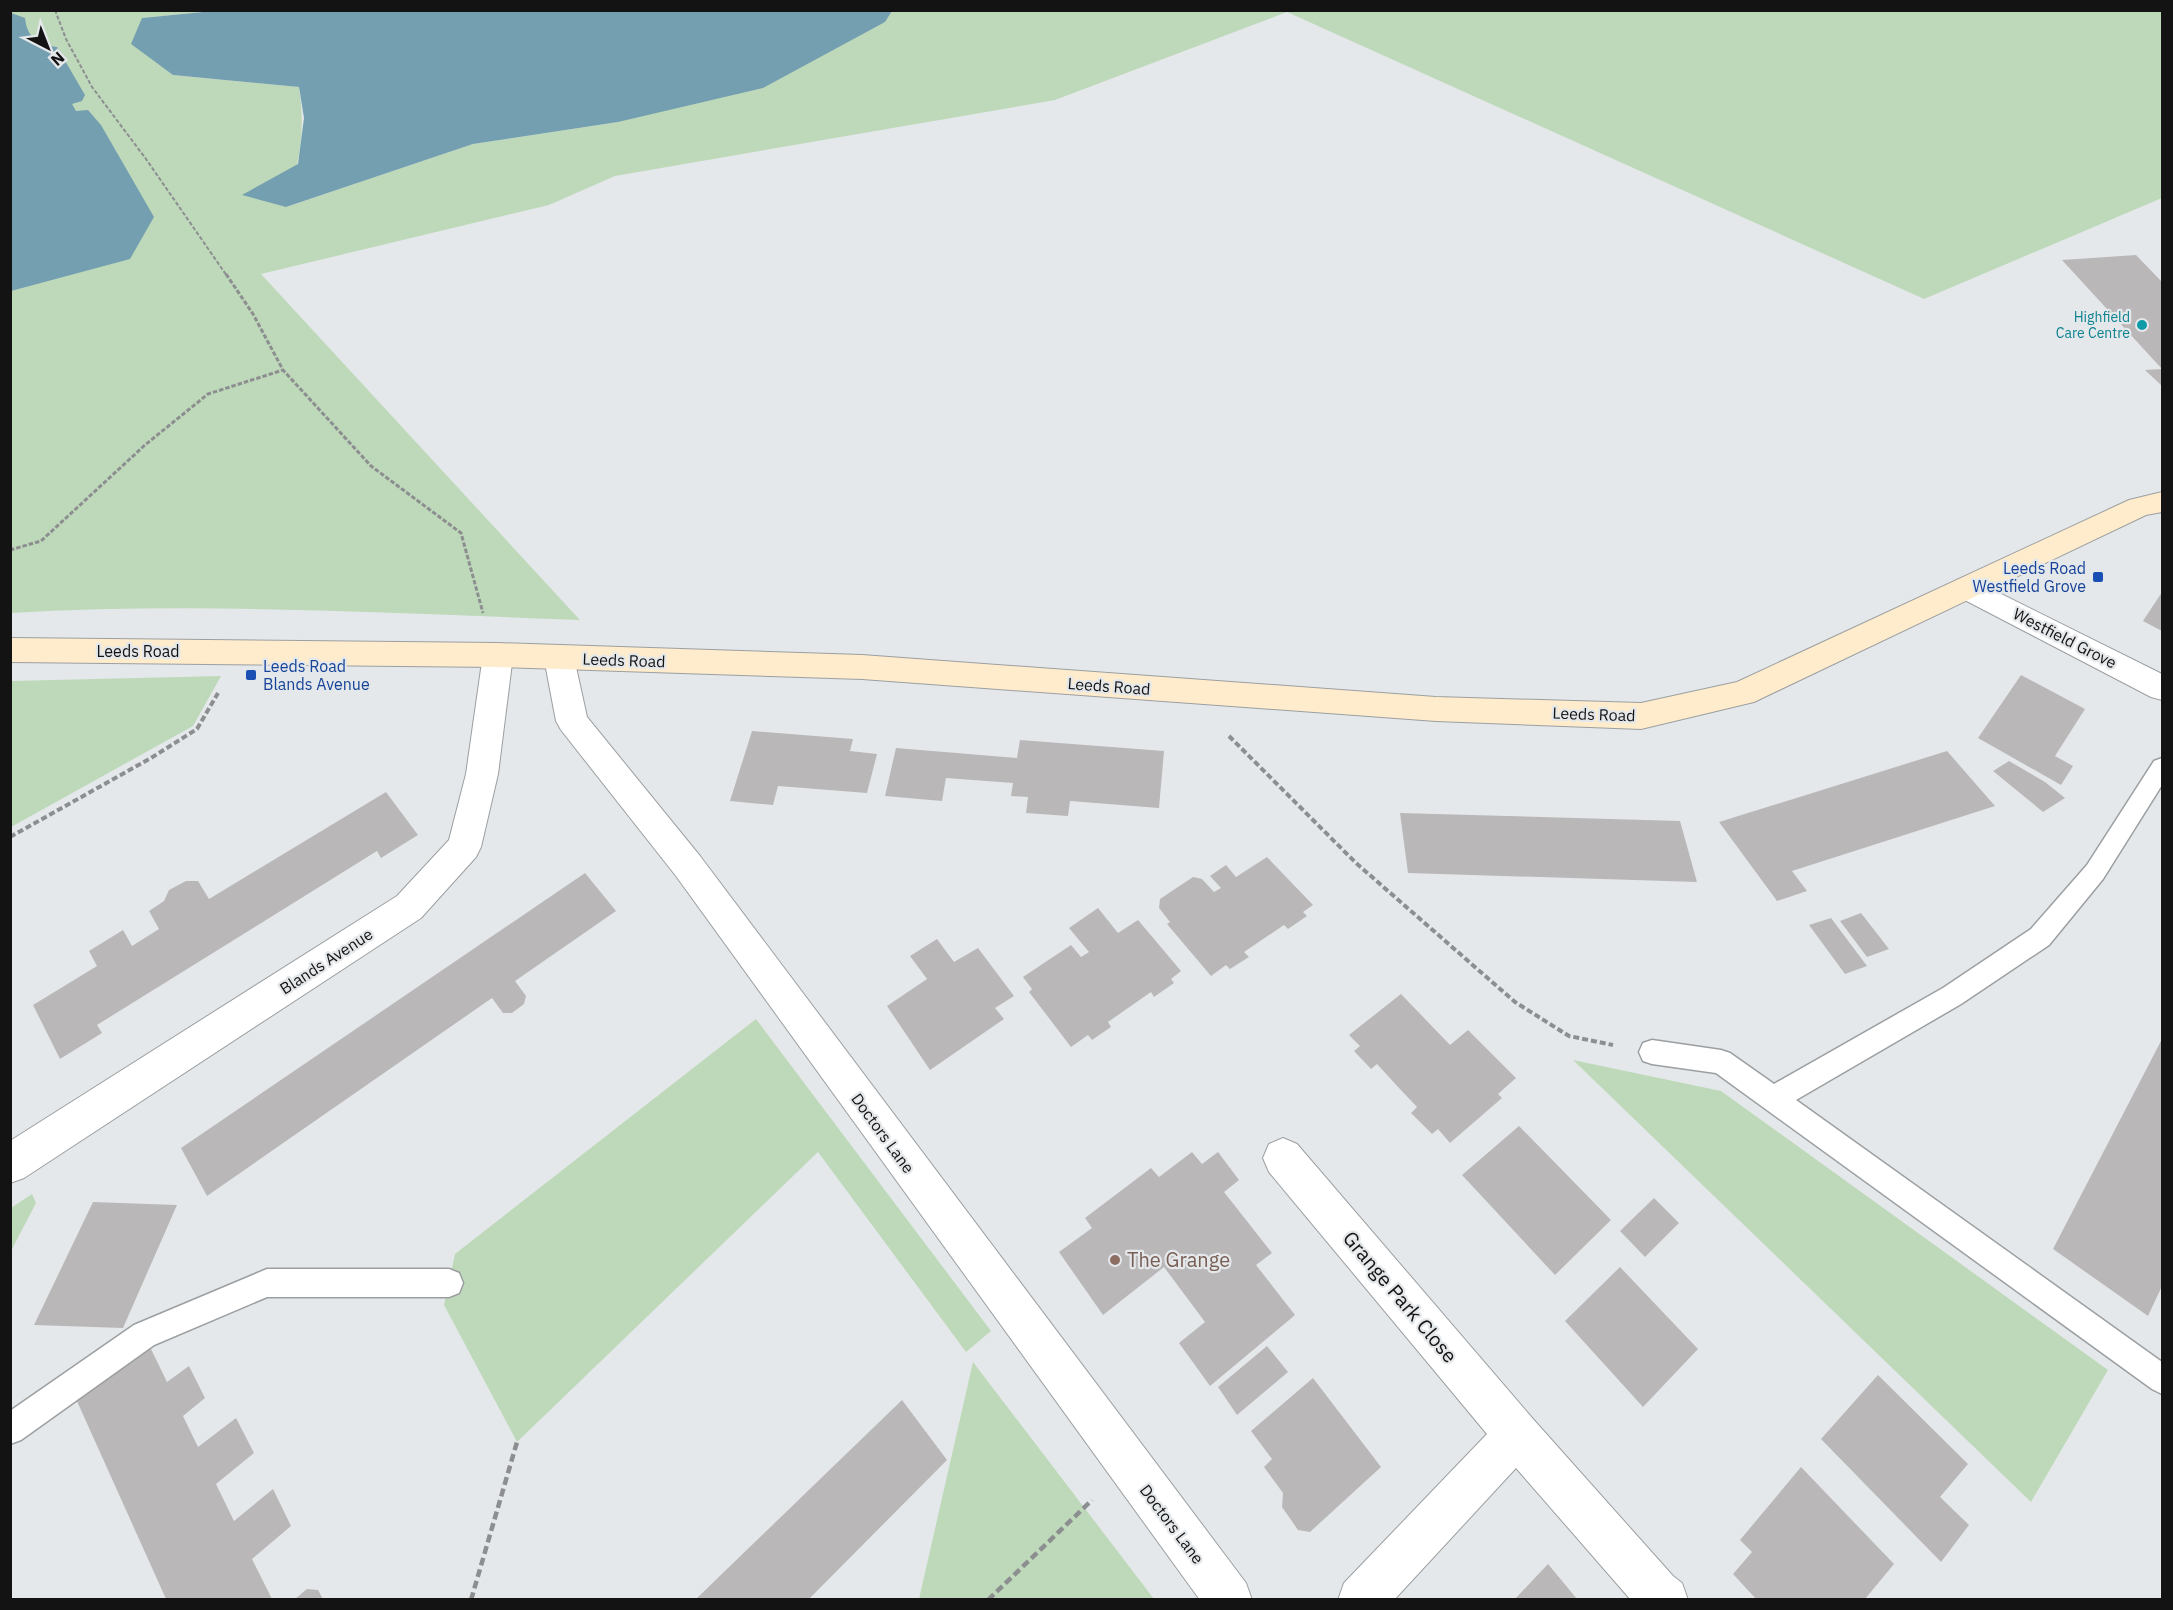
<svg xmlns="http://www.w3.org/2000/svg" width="2173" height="1610" font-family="'IBM Plex Sans',sans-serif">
	<rect width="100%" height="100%" fill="#e5e8ea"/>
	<path fill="#bed9ba" d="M11,11H213L142,18L173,75L299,87C306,134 299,162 286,207L473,144L618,122L885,22L892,11H2162V198L1924,299L1287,12L1055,100L615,176L549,205L261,274L580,620C391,613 200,602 11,613Z
		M221,676L193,726L11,827V681Z
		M756,1019L991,1331L966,1352L818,1152L517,1442L444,1305L455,1254Z
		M1573,1060L1721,1091L2108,1370L2031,1502Z
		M32,1194L36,1203L11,1251V1208Z
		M973,1362L1154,1599H919Z"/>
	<path fill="#749fb0" d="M213,11V10L892,11L885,22L763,88L618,122L473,144L286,207L242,195L298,164L304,118L299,87L173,75L131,44L142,18Z
		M11,13L25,18C27,38 38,44 57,47L85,95L82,101L72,104L76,111L88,110L101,125L154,217L130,259L11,291Z"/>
	<path fill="#bab7b9" d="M2136,255L2162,282V386L2145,370L2162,369L2062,260Z
		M2162,592V631L2143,621Z
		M2021,675L2085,709L2055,756L2073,766L2061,785L1978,738Z
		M752,731L853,739L850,751L877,754L867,793L778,786L773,805L730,801Z
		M1020,740L1164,751L1159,808L1070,801L1068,816L1026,813L1028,797L1011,796L1013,783L946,778L942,801L885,796L896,748L1017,758Z
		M1947,751L1995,806L1792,871L1807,891L1777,901L1719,822Z
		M2009,761L2045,782L2065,798L2043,812L1993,771Z
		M386,792L418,835L381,858L377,851L97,1025L102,1033L60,1059L33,1005L97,966L89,951L123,930L132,946L159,929L149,911L164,901L169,890L186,881H198L209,899Z
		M1400,813L1680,821L1697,882L1408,873Z
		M1267,857L1313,905L1303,912L1307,916L1288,929L1284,925L1244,952L1249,957L1230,969L1226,965L1211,976L1167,924L1170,922L1159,908L1160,899L1193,877L1202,879L1214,892L1221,888L1210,876L1226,865L1236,877Z
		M585,873L616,911L515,981L526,996L524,1004L512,1013H503L492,998L207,1196L181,1148Z
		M1098,908L1118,933L1138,920L1181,971L1171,979L1174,983L1154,997L1151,992L1108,1022L1111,1027L1092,1040L1088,1035L1071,1047L1029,992L1032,989L1023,977L1071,945L1081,957L1089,952L1069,928Z
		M1861,913L1889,949L1867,957L1840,921Z
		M1831,918L1867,966L1845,974L1809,925Z
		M937,939L954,962L978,948L1014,996L995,1008L1004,1019L930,1070L887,1006L927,979L910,956Z
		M1401,994L1450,1045L1468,1030L1516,1078L1498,1094L1502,1098L1450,1143L1438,1129L1432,1134L1411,1113L1417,1107L1399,1088L1377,1064L1371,1069L1354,1051L1360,1046L1349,1035Z
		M2162,1039V1286L2148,1316L2053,1249Z
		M1519,1126L1611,1220L1555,1275L1462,1175Z
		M1192,1152L1202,1164L1218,1152L1239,1180L1224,1192L1272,1253L1256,1265L1295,1315L1210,1386L1179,1343L1205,1322L1164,1267L1103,1315L1059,1252L1092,1228L1085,1218L1151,1168L1159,1177Z
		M1654,1198L1679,1223L1645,1257L1620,1231Z
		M93,1202L177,1205L123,1328L34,1325Z
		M1620,1267L1698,1349L1643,1407L1565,1321Z
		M149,1345L167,1382L189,1366L205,1398L183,1416L198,1447L236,1418L254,1453L216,1484L234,1521L273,1489L291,1526L252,1559L272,1599H166L76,1399Z
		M1267,1346L1288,1372L1237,1415L1218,1387Z
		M1878,1375L1968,1464L1940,1497L1969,1525L1941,1562L1821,1439Z
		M1313,1378L1381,1467L1310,1532L1298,1530L1282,1507L1283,1493L1264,1467L1272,1459L1251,1431Z
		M902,1400L947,1460L809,1599H696Z
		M1801,1467L1894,1564L1865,1599H1756L1733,1574L1752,1552L1740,1540Z
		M1548,1564L1577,1599H1515Z
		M307,1589L318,1590L323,1599H295Z"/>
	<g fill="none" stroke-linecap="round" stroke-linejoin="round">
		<defs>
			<path id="lane" d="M2162,758V785L2103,879L2049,945L1961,1004L1796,1100L2162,1362V1394L2152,1389L1716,1073L1652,1064L1643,1061L1639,1052L1643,1043L1652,1040L1721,1050L1730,1053L1774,1084L1943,988L2031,929L2087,865L2154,761Z
				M267,1269H449L459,1273L463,1283L459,1293L449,1297H267L154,1345L21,1440L10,1444V1411L134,1325Z"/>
			<path id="street" d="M1967,577L2162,674V700L2151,697L1957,596L1952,588L1957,580Z
				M498,643L509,647L513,655L498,774L481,847L476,857L421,918L24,1178L10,1183V1141L397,896L449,840L466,774L483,655L487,647Z
				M559,646L570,650L574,658L587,717L700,856L1246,1583L1252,1600H1200L676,876L561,730L556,721L544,658L548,650Z
				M1283,1138L1297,1144L1533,1419L1673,1576L1682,1583L1688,1600H1631L1516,1468L1394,1600H1338L1344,1583L1487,1434L1269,1172L1263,1158L1269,1144Z"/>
			<path id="secondary" d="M2162,492V512L2146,515L1754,702L1641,729L1436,721L862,679L498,667L10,662V638L498,643L862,655L1436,697L1641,703L1737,682L2129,500Z"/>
		</defs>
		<use href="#lane" stroke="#9c9fa1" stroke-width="3"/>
		<use href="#street" stroke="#9c9fa1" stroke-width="2"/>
		<use href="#secondary" stroke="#9c9fa1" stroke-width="2"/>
		<path stroke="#8d8e90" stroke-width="2" stroke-dasharray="4 2" stroke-linecap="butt" d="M55,10L66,39L92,87L146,159L227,276"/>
		<path stroke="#8d8e90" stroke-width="3" stroke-dasharray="4.5 2" stroke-linecap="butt" d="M226,274L253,314L283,370L371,466L461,533L483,613
			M10,550L41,541L145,445L208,394L283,370"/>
		<path stroke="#8d8e90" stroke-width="4" stroke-dasharray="6 3" stroke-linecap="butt" d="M1229,736L1356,863L1515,1002L1569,1036L1613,1045
			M10,837L151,758L197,729L218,693"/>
		<path stroke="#8d8e90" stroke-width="4.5" stroke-dasharray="8 4" stroke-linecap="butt" d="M471,1600L517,1442
			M988,1600L1092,1500"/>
		<use href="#lane" fill="#fff" fill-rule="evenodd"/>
		<use href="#street" fill="#fff" fill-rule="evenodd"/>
		<use href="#secondary" fill="#feeccc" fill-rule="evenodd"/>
	</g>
	<circle fill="#0f9aa8" stroke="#e5e8ea" stroke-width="2" cx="2142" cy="325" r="6"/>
	<g fill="#1a4fb4" stroke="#e5e8ea" stroke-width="2">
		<rect x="2092" y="571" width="12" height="12" rx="3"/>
		<rect x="245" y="669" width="12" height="12" rx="3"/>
	</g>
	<circle fill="#8d6e63" stroke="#e5e8ea" stroke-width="2" cx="1115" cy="1260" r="6"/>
	<g text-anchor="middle" stroke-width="4.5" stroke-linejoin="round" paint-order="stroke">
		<g font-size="14" fill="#0d838f" stroke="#e5e8ea" text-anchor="end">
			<text x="2130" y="322">Highfield<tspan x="2130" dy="16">Care Centre</tspan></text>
		</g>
		<g font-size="16" fill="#164399" stroke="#e5e8ea" text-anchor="end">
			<text x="2086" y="574">Leeds Road<tspan x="2086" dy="18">Westfield Grove</tspan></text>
			<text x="263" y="672" text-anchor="start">Leeds Road<tspan x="263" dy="18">Blands Avenue</tspan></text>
		</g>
		<g font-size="16" fill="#131314" stroke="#e5e8ea">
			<text transform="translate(2065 638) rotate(27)" y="6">Westfield Grove</text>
			<text x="138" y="657">Leeds Road</text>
			<text transform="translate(624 660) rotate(2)" y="6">Leeds Road</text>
			<text transform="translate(1109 686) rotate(4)" y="6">Leeds Road</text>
			<text transform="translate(1594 714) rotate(2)" y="6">Leeds Road</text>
			<text transform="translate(326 961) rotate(-33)" y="6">Blands Avenue</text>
			<text transform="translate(883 1133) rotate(54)" y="6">Doctors Lane</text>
			<text transform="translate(1172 1524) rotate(53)" y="6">Doctors Lane</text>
		</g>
		<g font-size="20" fill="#785e54" stroke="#e5e8ea" text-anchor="start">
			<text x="1127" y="1267">The Grange</text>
		</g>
		<g font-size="20" fill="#131314" stroke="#e5e8ea">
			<text transform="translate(1400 1297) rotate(50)" y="7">Grange Park Close</text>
		</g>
	</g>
	<rect width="2173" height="1610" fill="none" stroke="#131314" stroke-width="24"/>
	<g transform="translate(48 48) rotate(138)" stroke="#e5e8ea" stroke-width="4.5" paint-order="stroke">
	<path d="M0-4.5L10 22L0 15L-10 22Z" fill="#131314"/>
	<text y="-9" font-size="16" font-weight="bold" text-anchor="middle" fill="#131314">N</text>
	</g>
</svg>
